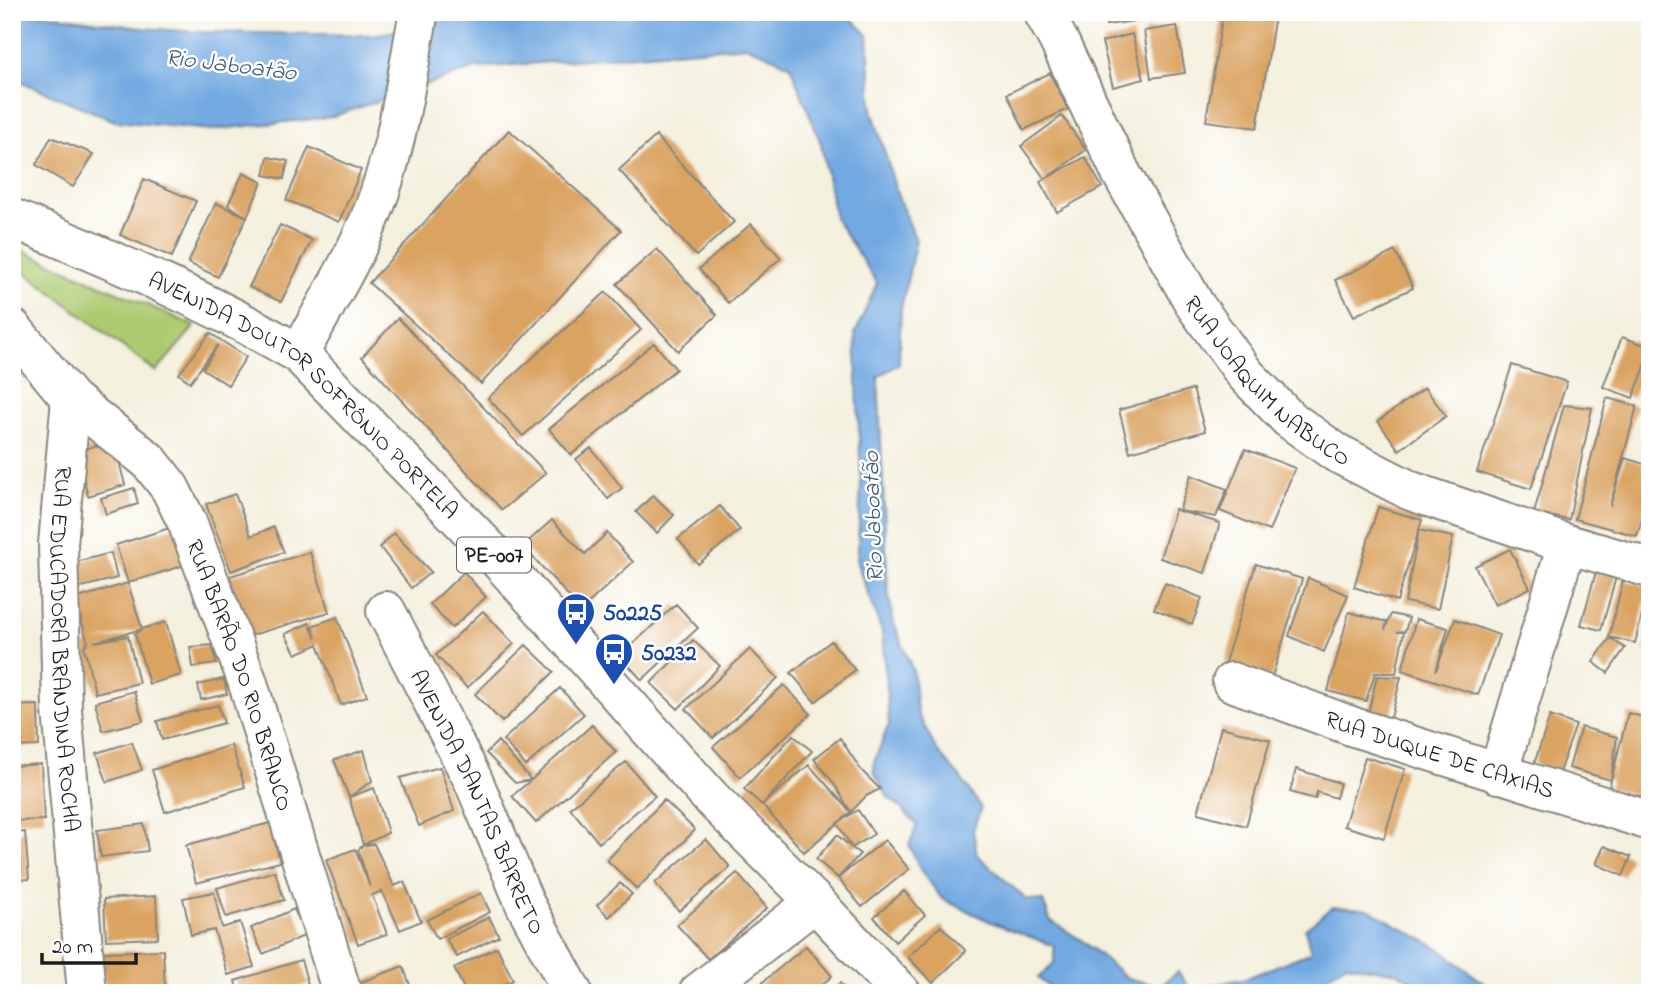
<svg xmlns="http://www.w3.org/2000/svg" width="1662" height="1005" font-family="'Indie Flower',sans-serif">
	<rect width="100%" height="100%" fill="#fff"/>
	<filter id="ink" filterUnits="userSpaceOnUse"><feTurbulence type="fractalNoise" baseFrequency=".0143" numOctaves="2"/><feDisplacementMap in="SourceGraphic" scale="14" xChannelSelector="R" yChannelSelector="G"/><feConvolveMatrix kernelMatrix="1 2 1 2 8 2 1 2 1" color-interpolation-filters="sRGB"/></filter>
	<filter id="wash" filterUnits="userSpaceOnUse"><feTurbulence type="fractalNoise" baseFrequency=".00686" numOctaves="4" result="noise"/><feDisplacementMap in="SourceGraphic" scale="28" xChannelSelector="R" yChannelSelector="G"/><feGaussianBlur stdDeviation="1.57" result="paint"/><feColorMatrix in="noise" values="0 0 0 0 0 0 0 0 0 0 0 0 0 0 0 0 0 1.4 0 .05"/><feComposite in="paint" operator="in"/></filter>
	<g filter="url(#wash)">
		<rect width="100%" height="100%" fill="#f4f0de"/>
		<path fill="#adca71" stroke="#647346" stroke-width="2" d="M12,246L195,326L156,372L12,262Z"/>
		<path fill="#72a9e1" stroke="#47627e" stroke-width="2" d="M12,12H30L142,28L200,32L373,35L447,21L480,12H845L868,35L872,109L898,197L916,240L901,309L899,364L878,377L888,591L894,623L913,671L917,712L937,751L961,778L981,808L973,830L977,855L1026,899L1043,901L1050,920L1084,942L1127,978L1160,986L1178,972L1191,989L1247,978L1311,952L1305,929L1332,907L1368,909L1440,949L1494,991L1501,993H1435L1398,973L1347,964L1304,990L1260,989L1248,993H1056L1038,978L1054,964V946L991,922L942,899L920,869L909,845L917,825L899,806L888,797L874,772V762L889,724L882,632L857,564L861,482L855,334L877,283L835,218L821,144L790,65L748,46L476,68L331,117L211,130L115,121L12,78Z"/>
		<g id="blocks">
			<path fill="#daa360" d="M1104,12H1184V14L1106,25Z
				M1223,12L1275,15L1257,128L1206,121Z
				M1177,26L1185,73L1151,78L1144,31Z
				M1132,34L1144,79L1113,87L1102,42Z
				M1050,73L1068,109L1024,130L1007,94Z
				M1062,116L1086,150L1045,179L1085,157L1102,187L1057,212L1040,182L1045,179L1021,146Z
				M509,130L621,230L481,384L369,283Z
				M656,136L734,222L696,256L619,170Z
				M51,137L94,154L73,187L36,165Z
				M309,147L361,170L339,222L286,200Z
				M268,157L288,161L284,179L264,175Z
				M243,173L262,182L247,217L228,205Z
				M144,179L196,201L172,257L120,235Z
				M216,203L247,217L218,277L188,263Z
				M751,224L781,258L728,303L699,269Z
				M280,225L312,240L281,302L249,287Z
				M657,249L717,315L678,351L617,284Z
				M1395,251L1413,288L1354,316L1335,280Z
				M606,292L641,330L523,436L488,398Z
				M398,318L546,473L502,510L362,357Z
				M210,333L246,357L228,385L203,369L218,345L190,382L179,374Z
				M1622,337L1650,347V353L1633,398L1603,387Z
				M654,343L676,369L571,455L549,429Z
				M1512,365L1567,382L1531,489L1477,472Z
				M1425,388L1446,416L1399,450L1378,421Z
				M1193,389L1205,431L1130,452L1119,410Z
				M1607,398L1637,406L1610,506L1625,458L1650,466V493L1637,536L1575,519Z
				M1564,405L1592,408L1569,520L1534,513Z
				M114,441L125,485L88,496L77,451Z
				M591,448L622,488L608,499L576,459Z
				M1245,449L1295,468L1269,531L1220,511Z
				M1191,475L1227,489L1216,517L1179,511L1220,523L1205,573L1160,558L1175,509L1179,511Z
				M134,488L138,504L106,514L101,498Z
				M235,494L251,536L274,527L284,552L231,571L206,504Z
				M653,495L674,515L657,533L636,512Z
				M720,506L740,530L698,564L678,539Z
				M1378,507L1422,520L1397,601L1354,587Z
				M552,520L585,554L607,533L633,562L581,610L523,546Z
				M176,526L188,564L128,583L116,545Z
				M1419,530L1453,537L1438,609L1405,602Z
				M394,533L431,572L411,588L380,547Z
				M1510,549L1530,588L1495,605L1475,566Z
				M310,552L329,612L249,636L230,576Z
				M111,553L117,578L78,588L72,563Z
				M1256,564L1302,579L1272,677L1225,662Z
				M1597,568L1617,574L1601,630L1581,625Z
				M464,572L486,597L452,628L430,604Z
				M1308,578L1348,595L1324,652L1289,636Z
				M1623,580L1649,586L1635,643L1609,637Z
				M128,583L142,629L94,642L128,636L139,683L95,693L84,646L88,643L75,599Z
				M1165,583L1202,598L1192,624L1154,609Z
				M676,604L698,628L642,680L620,656Z
				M483,611L514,644L467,688L436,655Z
				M1349,612L1387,622L1385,630L1391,614L1409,618L1405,631L1397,632H1404L1396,673H1375L1366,701L1328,691Z
				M337,617L367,696L341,705L318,644L296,654L285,634L309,623L316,638L312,626Z
				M1416,619L1448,628L1436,671L1455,619L1499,635L1478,695L1402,670Z
				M166,622L181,675L149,684L135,634L142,629Z
				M1650,634V653L1644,651Z
				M1610,638L1625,648L1608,673L1593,662Z
				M693,640L720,666L678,709L651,683Z
				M831,641L855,670L815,702L791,673Z
				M213,645L216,664L193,667L190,647Z
				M526,645L554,672L502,722L475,694Z
				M750,649L778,678L713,738L686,709Z
				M1377,676L1401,677L1389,726L1366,721Z
				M224,679L227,694L201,700L198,685Z
				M784,685L811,714L740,777L713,747Z
				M560,688L584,714L526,766L503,740Z
				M134,691L143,721L103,731L95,702Z
				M38,705L39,746L12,747V706Z
				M218,705L224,723L162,740L157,721Z
				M1628,713L1650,719V752L1644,777L1650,763V799L1609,788L1611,780L1569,768L1581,727L1617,737L1611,780Z
				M1550,716L1576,725L1559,772L1534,764Z
				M592,725L616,752L536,823L512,796L531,780L515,783L486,753L498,741L531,780Z
				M1221,727L1270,740L1246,826L1198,813Z
				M793,735L812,751L762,805L744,789Z
				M840,738L861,770L880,789L866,796L851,812L804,852L762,805L809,765L851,812L833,782L814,759Z
				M132,742L142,770L107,782L97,753Z
				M231,745L245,787L165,812L152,770Z
				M364,750L372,781L349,797L334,760Z
				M1365,757L1405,769L1384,838L1344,826Z
				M626,762L655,796L599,843L570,808Z
				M41,764L44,820L12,821V766Z
				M440,767L454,811L419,826L400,778Z
				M1296,769L1340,783L1336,798L1317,792L1315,799L1290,792Z
				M374,788L388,833L363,845L374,844L394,886L404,882L421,921L400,930L382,891L372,895L387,934L358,944L326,860L355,849L370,887L358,850L363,845L349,797Z
				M664,800L695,830L637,889L607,860Z
				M858,810L874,834L852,848L860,854L838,878L885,840L909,869L862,907L838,878L816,859L837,835L852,848L837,823Z
				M270,823L280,862L196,883L186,845Z
				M144,824L148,851L101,857L97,830Z
				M25,832L29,879L12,880V833Z
				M706,839L730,867L679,911L655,883Z
				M1604,846L1631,857L1623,876L1596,864Z
				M275,871L284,900L226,917L217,888Z
				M737,873L767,908L708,959L677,925Z
				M1648,879L1650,880V931H1644Z
				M620,883L632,894L609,917L597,905Z
				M904,891L925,915L895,942L874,917Z
				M214,892L222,928L240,922L254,967L228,975L214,930L191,935L183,898Z
				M481,893L490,912L437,939L427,920Z
				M156,896L158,938L106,940L104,899Z
				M294,909L306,935L263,954L251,928Z
				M489,917L499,936L457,957L446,939Z
				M941,926L966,951L933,983L908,957Z
				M806,946L832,976L813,993H764L758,986Z
				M497,947L513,980L486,993H466L454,968Z
				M163,950L165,987L104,989L103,952Z
				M301,960L308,984L281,993H238L235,981Z
				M403,966L413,993H366L361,982Z
				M840,983L848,993H829Z
				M1023,986L1031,993H1016Z"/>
		</g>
	</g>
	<g filter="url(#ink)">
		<use href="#blocks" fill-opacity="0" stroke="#88867d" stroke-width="2"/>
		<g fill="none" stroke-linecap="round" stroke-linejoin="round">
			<defs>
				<g id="minor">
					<path id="s1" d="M1043,12L1058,39L1120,171L1195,305L1245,374L1289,419L1335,452L1411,491L1567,544L1650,568"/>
					<path id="s2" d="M12,328L71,399L58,544L62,710L87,993"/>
					<path d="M299,354C324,307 353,261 373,211C398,148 406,78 419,12"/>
					<path id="s3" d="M71,399L149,461L170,488L187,522L247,680L342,993"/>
					<path id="s4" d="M386,611L473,780L525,904L573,993"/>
					<path id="s5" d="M1232,682L1354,727L1650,821"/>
					<path d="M1498,774L1567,544"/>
					<path d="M698,993L815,902"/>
				</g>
				<g id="major">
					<path id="s6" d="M12,218C109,259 208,300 299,354L487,547L710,797L815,902L901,993"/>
				</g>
			</defs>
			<use href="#minor" stroke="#88867d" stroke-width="42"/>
			<use href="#major" stroke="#88867d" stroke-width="42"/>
			<use href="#minor" stroke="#fff" stroke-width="38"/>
			<use href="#major" stroke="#fff" stroke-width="38"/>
		</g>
	</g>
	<defs>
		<symbol id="bus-pin" viewBox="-11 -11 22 30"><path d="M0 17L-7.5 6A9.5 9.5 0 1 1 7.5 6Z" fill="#1a4fb4" stroke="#fff"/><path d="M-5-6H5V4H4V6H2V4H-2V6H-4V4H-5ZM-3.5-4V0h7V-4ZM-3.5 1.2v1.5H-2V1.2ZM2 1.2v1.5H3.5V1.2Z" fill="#fff"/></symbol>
	</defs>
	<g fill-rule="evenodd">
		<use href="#bus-pin" x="554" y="590" width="44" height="60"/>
		<use href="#bus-pin" x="592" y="630" width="44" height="60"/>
	</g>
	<g text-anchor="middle" stroke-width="5" stroke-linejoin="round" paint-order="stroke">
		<rect fill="#fff" stroke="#606060" stroke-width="2" x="457" y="537.5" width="74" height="35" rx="5"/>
		<g font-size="21" font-weight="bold" fill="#1c1c1c">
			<text x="494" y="562">PE-007</text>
		</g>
		<g font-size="23" fill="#1c1c1c" stroke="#fff">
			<text dy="8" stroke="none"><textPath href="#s1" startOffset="436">RUA JOAQUIM NABUCO</textPath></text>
			<text dy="8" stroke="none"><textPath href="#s6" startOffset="346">AVENIDA DOUTOR SOFRÔNIO PORTELA</textPath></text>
			<text dy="8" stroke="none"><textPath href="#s2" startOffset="343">RUA EDUCADORA BRANDINA ROCHA</textPath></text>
			<text dy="8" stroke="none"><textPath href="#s3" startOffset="334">RUA BARÃO DO RIO BRANCO</textPath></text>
			<text dy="8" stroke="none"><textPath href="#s5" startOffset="220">RUA DUQUE DE CAXIAS</textPath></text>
			<text dy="8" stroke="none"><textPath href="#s4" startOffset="212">AVENIDA DANTAS BARRETO</textPath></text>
		</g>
		<g font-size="23" font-weight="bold" fill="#164399" stroke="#fff" text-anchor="start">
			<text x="603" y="620">50225</text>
			<text x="641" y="660">50232</text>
		</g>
		<g font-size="24" font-style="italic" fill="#435b75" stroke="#fff">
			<text transform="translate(231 64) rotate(7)" y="8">Rio Jaboatão</text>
			<text transform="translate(872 517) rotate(-92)" y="8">Rio Jaboatão</text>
		</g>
	</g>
	<rect width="1662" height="1005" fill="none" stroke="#fff" stroke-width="42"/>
	<path d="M42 953v10h94v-10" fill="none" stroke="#1c1c1c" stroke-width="3.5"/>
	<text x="52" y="953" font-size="21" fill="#1c1c1c" stroke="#ffffff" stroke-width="5" paint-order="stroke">20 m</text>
</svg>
